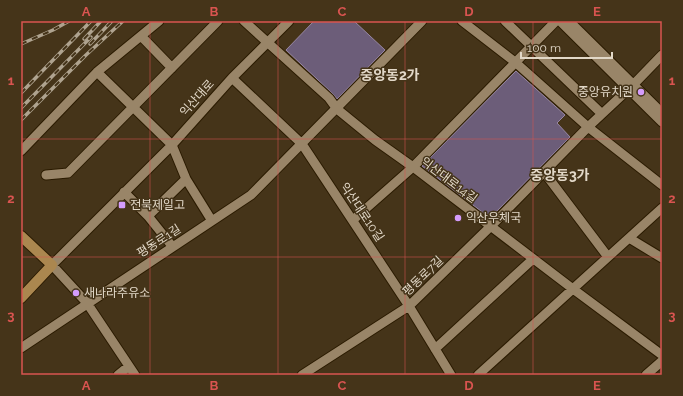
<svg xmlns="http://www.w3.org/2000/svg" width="683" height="396" font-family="Raleway,'Noto Sans KR',sans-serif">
	<rect width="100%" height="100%" fill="#453419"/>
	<path fill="#6c5d79" stroke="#9787a4" d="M314,21H354L385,50L337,99L333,94L286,50Z
		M516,71L565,115L557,123L570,137L490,218L422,166Z"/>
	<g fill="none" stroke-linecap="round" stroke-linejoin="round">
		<defs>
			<path id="minor" d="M244,21L329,98L337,109L375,140L413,167L573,289L662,355
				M462,21L515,62L588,127L662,185
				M505,21L602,114
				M560,21L662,122
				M569,21L662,113
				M141,36L172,68
				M97,72L172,145L186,179L212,221
				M232,78L302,144L409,306L451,375
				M21,151L97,72L159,21
				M544,172L608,257
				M46,175L68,173L218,21
				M124,192L148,216L172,246
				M148,216L186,179
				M353,220L413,167L556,21
				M629,238L662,258
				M21,348L251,195L422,21
				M435,349L533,259
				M118,375L129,366
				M135,375L87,303L52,265L172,145L232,78L289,21
				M302,375L409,306L491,226L588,127L634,84L662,55
				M478,375L662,208
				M646,375L662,361"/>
			<path id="major" d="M21,236L52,265L21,298"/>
		</defs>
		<use href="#minor" stroke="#2b1b01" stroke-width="11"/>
		<use href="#major" stroke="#2b1b01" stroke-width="12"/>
		<use href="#minor" stroke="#998568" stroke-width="9"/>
		<use href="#major" stroke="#ab874f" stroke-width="10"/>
		<defs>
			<path id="rail" d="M84,39L101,21
				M21,44L53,30L69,21
				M90,44L112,21
				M21,93L91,21
				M21,108L91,37
				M21,120L86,55L123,21"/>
		</defs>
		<use href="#rail" stroke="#afa38f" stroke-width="3.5"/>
		<use href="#rail" stroke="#453419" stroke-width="2" stroke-dasharray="6" stroke-linecap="butt"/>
	</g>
	<path fill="none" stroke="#d95450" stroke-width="1" stroke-opacity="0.55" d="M150,21V375M278,21V375M405,21V375M533,21V375M21,139H662M21,257H662"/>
	<g fill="#d49cfc" stroke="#453419" stroke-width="1.5">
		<circle cx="641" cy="92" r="4"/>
		<rect x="118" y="201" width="8" height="8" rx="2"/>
		<circle cx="458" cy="218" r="4"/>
		<circle cx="76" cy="293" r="4"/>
	</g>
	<g text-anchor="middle" stroke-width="3" stroke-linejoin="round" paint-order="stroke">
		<g font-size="12" fill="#e2d8c8" stroke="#453419" text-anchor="start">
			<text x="633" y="96" text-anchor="end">중앙유치원</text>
			<text x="130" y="209">전북제일고</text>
			<text x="466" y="222">익산우체국</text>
			<text x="84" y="297">새나라주유소</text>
		</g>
		<g font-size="12" fill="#e2d8c8" stroke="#453419">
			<text transform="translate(197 98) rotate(-48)" y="4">익산대로</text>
			<text transform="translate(449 180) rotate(37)" y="4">익산대로14길</text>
			<text transform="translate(362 212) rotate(56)" y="4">익산대로10길</text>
			<text transform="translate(159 241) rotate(-33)" y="4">평동로1길</text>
			<text transform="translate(423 276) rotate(-44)" y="4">평동로7길</text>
		</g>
		<g font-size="14" font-weight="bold" fill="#e2d8c8" stroke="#453419">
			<text x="390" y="80">중앙동2가</text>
			<text x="560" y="180">중앙동3가</text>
		</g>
	</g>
	<rect width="683" height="396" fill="none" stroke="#453419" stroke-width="44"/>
	<path d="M521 52v6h91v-6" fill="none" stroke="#e2d8c8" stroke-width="2"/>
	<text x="527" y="52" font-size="12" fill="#e2d8c8" stroke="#453419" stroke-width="3" paint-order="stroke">100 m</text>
	<rect x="22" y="22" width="639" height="352" fill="none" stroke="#d95450" stroke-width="1.5"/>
	<g font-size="13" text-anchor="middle" font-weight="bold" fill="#d95450">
		<text x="86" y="16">A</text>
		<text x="214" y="16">B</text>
		<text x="342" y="16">C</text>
		<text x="469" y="16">D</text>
		<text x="597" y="16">E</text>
		<text x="11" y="85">1</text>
		<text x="672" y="85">1</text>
		<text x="11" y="203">2</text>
		<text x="672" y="203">2</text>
		<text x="11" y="320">3</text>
		<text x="672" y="320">3</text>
		<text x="86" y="390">A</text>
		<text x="214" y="390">B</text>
		<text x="342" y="390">C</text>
		<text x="469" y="390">D</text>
		<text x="597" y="390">E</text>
	</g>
</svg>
